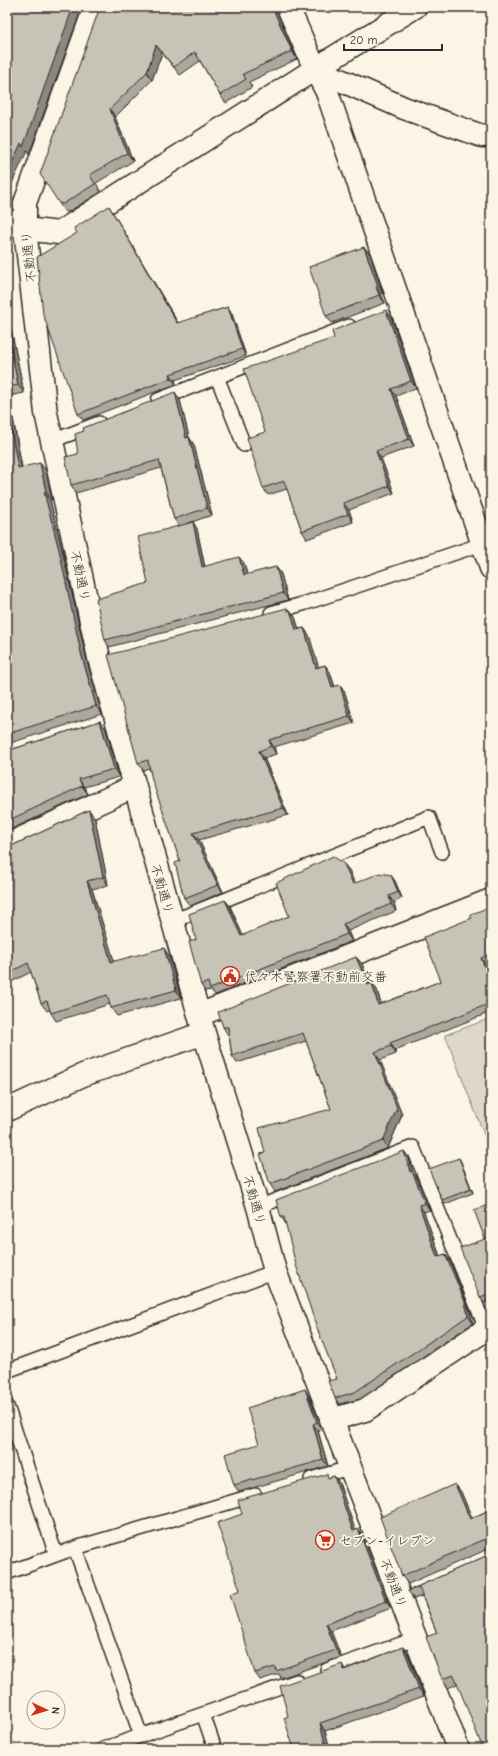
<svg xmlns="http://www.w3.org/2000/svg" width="498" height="1756" font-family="'Comic Neue','Klee One',sans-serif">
	<rect width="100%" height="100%" fill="#fcf5e5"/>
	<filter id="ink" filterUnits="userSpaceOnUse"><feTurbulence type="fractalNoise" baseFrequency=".025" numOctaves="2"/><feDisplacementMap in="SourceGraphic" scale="8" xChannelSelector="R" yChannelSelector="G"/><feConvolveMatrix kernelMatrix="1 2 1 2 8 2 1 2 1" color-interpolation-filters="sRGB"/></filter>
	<g filter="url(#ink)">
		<path fill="#ded8ca" stroke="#84827a" d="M491,1018V1152L445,1035Z"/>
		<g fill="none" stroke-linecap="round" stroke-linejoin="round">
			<defs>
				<path id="service" d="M217,377L244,445
					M158,400L349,326
					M52,441L99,423
					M271,613L306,603L488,542
					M173,921L429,817L442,852
					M258,1207L413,1147L486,1329
					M7,1371L275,1271
					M7,1406L56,1555
					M311,1479L349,1468
					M75,1548L141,1736
					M7,1573L75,1548L255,1495
					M327,1670L415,1639
					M203,1714L215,1749
					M103,1749L297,1681"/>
				<path id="minor" d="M95,7L25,203V229L46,413L52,441L99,658L204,1033L258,1207L275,1271L458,1749
					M288,7L315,69L404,108L482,136L491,135
					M315,69L327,92L491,568
					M7,220L25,229L59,233L315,69L415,7
					M7,845L135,786
					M199,1015L491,900
					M7,1110L83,1075L204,1033
					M331,1420L365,1410L491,1326"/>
			</defs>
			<use href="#service" stroke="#2b2b2b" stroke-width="16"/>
			<use href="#minor" stroke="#2b2b2b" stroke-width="25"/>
			<use href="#service" stroke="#fcf5e5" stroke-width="13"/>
			<use href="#minor" stroke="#fcf5e5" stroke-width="22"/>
		</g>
		<path fill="#aca89d" stroke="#2b2b2b" d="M100,7L277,12L297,59L249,82L252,87L226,103L220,95L200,61L180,75L162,53L152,80L115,117L133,161L96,183L101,192L68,212L64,211L59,203Z
			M113,213L178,323L228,307L232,314L246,356L175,380L176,384L83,420L78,414Z
			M364,247L370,254L383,294H381L385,303L332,323L326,316Z
			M7,309L24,393L9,396L22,467L46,470L52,500H50L64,558L87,661L102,714L7,744Z
			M391,317L416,388L396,396L414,446L381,458L394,493L349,510L353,522L307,539L302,531L287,489L268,495L263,488L265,432Z
			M180,400L189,437L194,445L212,515L186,524L193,522L197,529L205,567L244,563L247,575L276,567L281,574L288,600L109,647L105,640L148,583L179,526L174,519L161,468L76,493L71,485L84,431Z
			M287,608L289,611L290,610L295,617L299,629L304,628L309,635L318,667L325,665L330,672L335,687L340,685L345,693L354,723L274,747L276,754L264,758L288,815L199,840L223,892L190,906L184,898L180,861L149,768L143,770L138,763Z
			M100,721L106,729L119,777L84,787L88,794L7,831V751Z
			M89,810L95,818L108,885L92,889L114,962L169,956L181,998L117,1016L111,1008L110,1004L56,1021L51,1013L50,1010L47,1011L41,1003L31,972L7,984V848Z
			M349,870L354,884L395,881L402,898L394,903L396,911L348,931L352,941L215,995L211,990L205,991L201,985L196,940L225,900L230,906L243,936L289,916Z
			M491,906V964L486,965L491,977V1012L395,1050L396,1054L380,1060L402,1115L388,1148L275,1192L270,1184L265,1153L331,1109L306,1041L237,1063L232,1056L229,1035H228L223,1027L356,957L362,964L370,984L372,983L377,990L381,1004L441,981L472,918Z
			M404,1151L409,1158L413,1173L417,1178L430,1210L424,1212L440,1256L445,1254L450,1261L469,1309L473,1323L360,1399L339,1404L335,1398L337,1379L286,1224L281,1217Z
			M459,1158L461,1162L473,1193L445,1204L442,1200Z
			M491,1204V1301L484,1303L480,1297L485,1239Z
			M309,1396L322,1428L318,1431L328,1466L239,1492L234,1485L259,1444Z
			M334,1476L339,1483L355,1530L363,1536L391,1608L331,1631L341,1657L281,1678L279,1674L260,1680L255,1673L240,1590L242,1514Z
			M455,1484L461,1492L472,1518L491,1509V1548L488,1549L408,1584L402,1576Z
			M488,1555L457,1684L448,1688L442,1679L437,1633L422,1596L414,1599L408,1591Z
			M403,1647L408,1654L424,1696L325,1731L330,1749H294L288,1716L342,1664L345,1669Z"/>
		<path fill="#8c8880" stroke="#2b2b2b" d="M73,7H82L29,155L27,151L7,194V174Z
			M272,7H276L277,12L297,59L292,51Z
			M156,45L162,53L152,80L147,72Z
			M110,109L115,117L133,161L127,153Z
			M109,206L113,213L182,330L177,323Z
			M364,247L370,254L383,294L378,286Z
			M376,287L381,294L385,303L379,295Z
			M228,307L232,314L246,356L242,349Z
			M7,309L24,393L18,385L7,329Z
			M386,310L391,317L416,388L411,381Z
			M170,374L175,380L176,384L171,378Z
			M391,389L396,396L414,446L409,439Z
			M175,392L180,400L191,446L186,438Z
			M7,393L9,396L23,476L18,468L7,408Z
			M189,437L194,445L212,515L207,508Z
			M376,451L381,458L394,493L389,486Z
			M40,463L46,470L52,500L46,492Z
			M44,492L50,500L64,558L87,661L102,714L96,706L81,653Z
			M343,503L349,510L353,522L348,514Z
			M193,522L197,529L206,574L202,567Z
			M239,557L244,563L249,582L244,575Z
			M276,567L281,574L288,600L283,593Z
			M287,608L291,614L290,610L295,617L301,637L296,630Z
			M304,628L309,635L321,675L316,668Z
			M325,665L330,672L337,695L332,687Z
			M340,685L345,693L354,723L349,716Z
			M100,721L106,729L119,777L114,769Z
			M269,740L274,747L276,754L271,746Z
			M259,751L264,758L288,815L283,808Z
			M79,779L84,787L88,794L82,786Z
			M89,810L95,818L108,885L103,877Z
			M193,833L199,840L223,892L218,885Z
			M344,864L349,870L358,891L353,884Z
			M391,875L395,881L402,898L398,892Z
			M87,881L92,889L117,970L111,962Z
			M389,896L394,903L396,911L391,904Z
			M225,900L230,906L246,943L241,936Z
			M343,924L348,931L352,941L347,934Z
			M164,948L169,956L181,998L176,990Z
			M356,957L362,964L373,992L368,985Z
			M481,958L486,965L491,977V983Z
			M372,983L377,990L383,1012L378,1005Z
			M390,1043L395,1050L396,1054L391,1046Z
			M375,1052L380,1060L402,1115L388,1148L383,1141Z
			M404,1151L409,1158L413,1173L417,1178L430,1210L425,1203L410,1172Z
			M459,1158L461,1162L473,1193L471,1189Z
			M419,1205L424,1212L442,1263L437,1257Z
			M445,1254L450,1261L469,1309L473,1323L468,1316Z
			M305,1389L309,1396L322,1428L317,1422Z
			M313,1424L318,1431L328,1466L323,1460Z
			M334,1476L339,1483L358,1538L353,1531Z
			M455,1484L461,1492L476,1528L470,1519Z
			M358,1529L363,1536L391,1608L386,1601Z
			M326,1624L331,1631L341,1657L336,1650Z
			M403,1647L408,1654L424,1696L419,1689Z
			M320,1723L325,1731L330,1749H327L326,1747Z"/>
		<path fill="#c8c3b7" stroke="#2b2b2b" d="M7,7H73L23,147L21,143L7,174Z
			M100,7H272L292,51L243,74L246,79L220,95L195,52L174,67L156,45L147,72L110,109L127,153L90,175L95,184L63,204L59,203L40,174Z
			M109,206L177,323L228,307L242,349L170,374L171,378L78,414L43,314L37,257L77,233L74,228Z
			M364,247L378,286L376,287L379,295L326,316L309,267Z
			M386,310L411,381L391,389L409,439L376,451L389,486L343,503L348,514L302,531L284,481L263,488L247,438L265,432L244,369L334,338L332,331Z
			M7,329L18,385L7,387Z
			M175,392L186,438L189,437L207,508L174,519L159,460L71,485L65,457L78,454L75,434L84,431L83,428Z
			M7,408L18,468L40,463L46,492H44L59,550L81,653L96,706L7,734Z
			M193,522L202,567L239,557L244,575L276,567L283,593L105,640L96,599L148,583L138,537Z
			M287,608L288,611L290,610L296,630L304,628L316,668L325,665L332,687L340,685L349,716L269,740L271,746L259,751L283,808L193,833L218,885L184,898L175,863L180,861L152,780L148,760L138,763L108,655Z
			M100,721L114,769L79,779L82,786L7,821V751Z
			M89,810L103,877L87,881L111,962L164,948L176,990L111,1008L107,995L51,1013L47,1001L41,1003L28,963L7,974V848Z
			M333,856L344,864L353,884L380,873L391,875L398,892L389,896L391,904L343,924L347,934L210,989L208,982L201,985L189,942L196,940L189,914L225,900L241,936L289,916L276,883Z
			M491,906V954L481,958L491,983V1003L390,1043L391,1046L375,1052L397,1108L383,1141L270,1184L260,1154L265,1153L259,1128L331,1109L303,1033L232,1056L228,1027H223L218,1012L356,957L368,985L372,983L378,1005L441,981L424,937L472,918L470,915Z
			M404,1151L410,1172L412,1171L425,1203L419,1205L437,1257L445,1254L465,1302L468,1316L355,1392L335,1398L328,1381L337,1379L317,1328L296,1265L284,1217H281L276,1200Z
			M459,1158L471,1189L442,1200L429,1169Z
			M491,1204V1293L480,1297L460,1248L485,1239L474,1210Z
			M305,1389L317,1422L313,1424L323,1460L234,1485L225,1454L259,1444L247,1408Z
			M327,1474L328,1478L334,1476L353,1531L358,1529L386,1601L326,1624L336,1650L276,1671L275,1667L255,1673L230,1594L240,1590L217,1523L242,1514L238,1500Z
			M455,1484L470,1519L491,1509V1543L486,1540H482L402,1576L380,1517Z
			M491,1551V1749H483L454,1675L442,1679L426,1637L437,1633L419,1587L408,1591L488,1555Z
			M403,1647L419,1689L320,1723L326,1747L320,1749H294L284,1718L288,1716L280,1686L342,1664L344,1670Z"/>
	</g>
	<defs>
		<symbol id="civic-ring" viewBox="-11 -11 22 22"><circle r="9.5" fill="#fcf5e5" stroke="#c8321e" stroke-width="1.5"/><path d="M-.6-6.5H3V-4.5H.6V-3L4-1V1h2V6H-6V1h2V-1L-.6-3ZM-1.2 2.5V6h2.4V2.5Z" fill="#c8321e"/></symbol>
		<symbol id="supermarket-ring" viewBox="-11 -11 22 22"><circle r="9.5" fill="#fcf5e5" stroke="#c8321e" stroke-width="1.5"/><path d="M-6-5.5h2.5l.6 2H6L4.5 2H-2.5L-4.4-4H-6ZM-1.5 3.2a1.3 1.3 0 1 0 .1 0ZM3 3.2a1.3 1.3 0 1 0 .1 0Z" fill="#c8321e"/></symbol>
	</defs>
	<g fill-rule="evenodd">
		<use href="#civic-ring" x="219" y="965" width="22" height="22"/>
		<use href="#supermarket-ring" x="314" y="1529" width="22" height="22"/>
	</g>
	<g text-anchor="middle" stroke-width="3.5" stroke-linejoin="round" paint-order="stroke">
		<g font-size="13" fill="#2b2b2b" stroke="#fcf5e5">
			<text transform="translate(28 257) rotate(-96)" y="5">不動通り</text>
			<text transform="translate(81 576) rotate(78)" y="5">不動通り</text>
			<text transform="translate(163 889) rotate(74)" y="5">不動通り</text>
			<text transform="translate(255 1200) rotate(74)" y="5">不動通り</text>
			<text transform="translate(394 1583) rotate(69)" y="5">不動通り</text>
		</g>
		<g font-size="13" fill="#2b2b2b" stroke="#fcf5e5" text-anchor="start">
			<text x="244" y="981">代々木警察署不動前交番</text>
			<text x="339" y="1545">セブン-イレブン</text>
		</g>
	</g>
	<rect width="498" height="1756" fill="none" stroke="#fcf5e5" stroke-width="24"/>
	<rect x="12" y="12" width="474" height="1732" fill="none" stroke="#2b2b2b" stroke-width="1.5" filter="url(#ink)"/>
	<g transform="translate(46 1710) rotate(94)"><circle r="19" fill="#fcf5e5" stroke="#a8a49b"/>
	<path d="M0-3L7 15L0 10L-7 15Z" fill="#c8321e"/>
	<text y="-6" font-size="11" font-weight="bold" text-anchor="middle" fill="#2b2b2b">N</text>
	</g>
	<path d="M344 44v6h98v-6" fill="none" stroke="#2b2b2b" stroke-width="2"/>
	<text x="350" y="44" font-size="12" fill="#2b2b2b" stroke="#fcf5e5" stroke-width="3" paint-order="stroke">20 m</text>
</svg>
